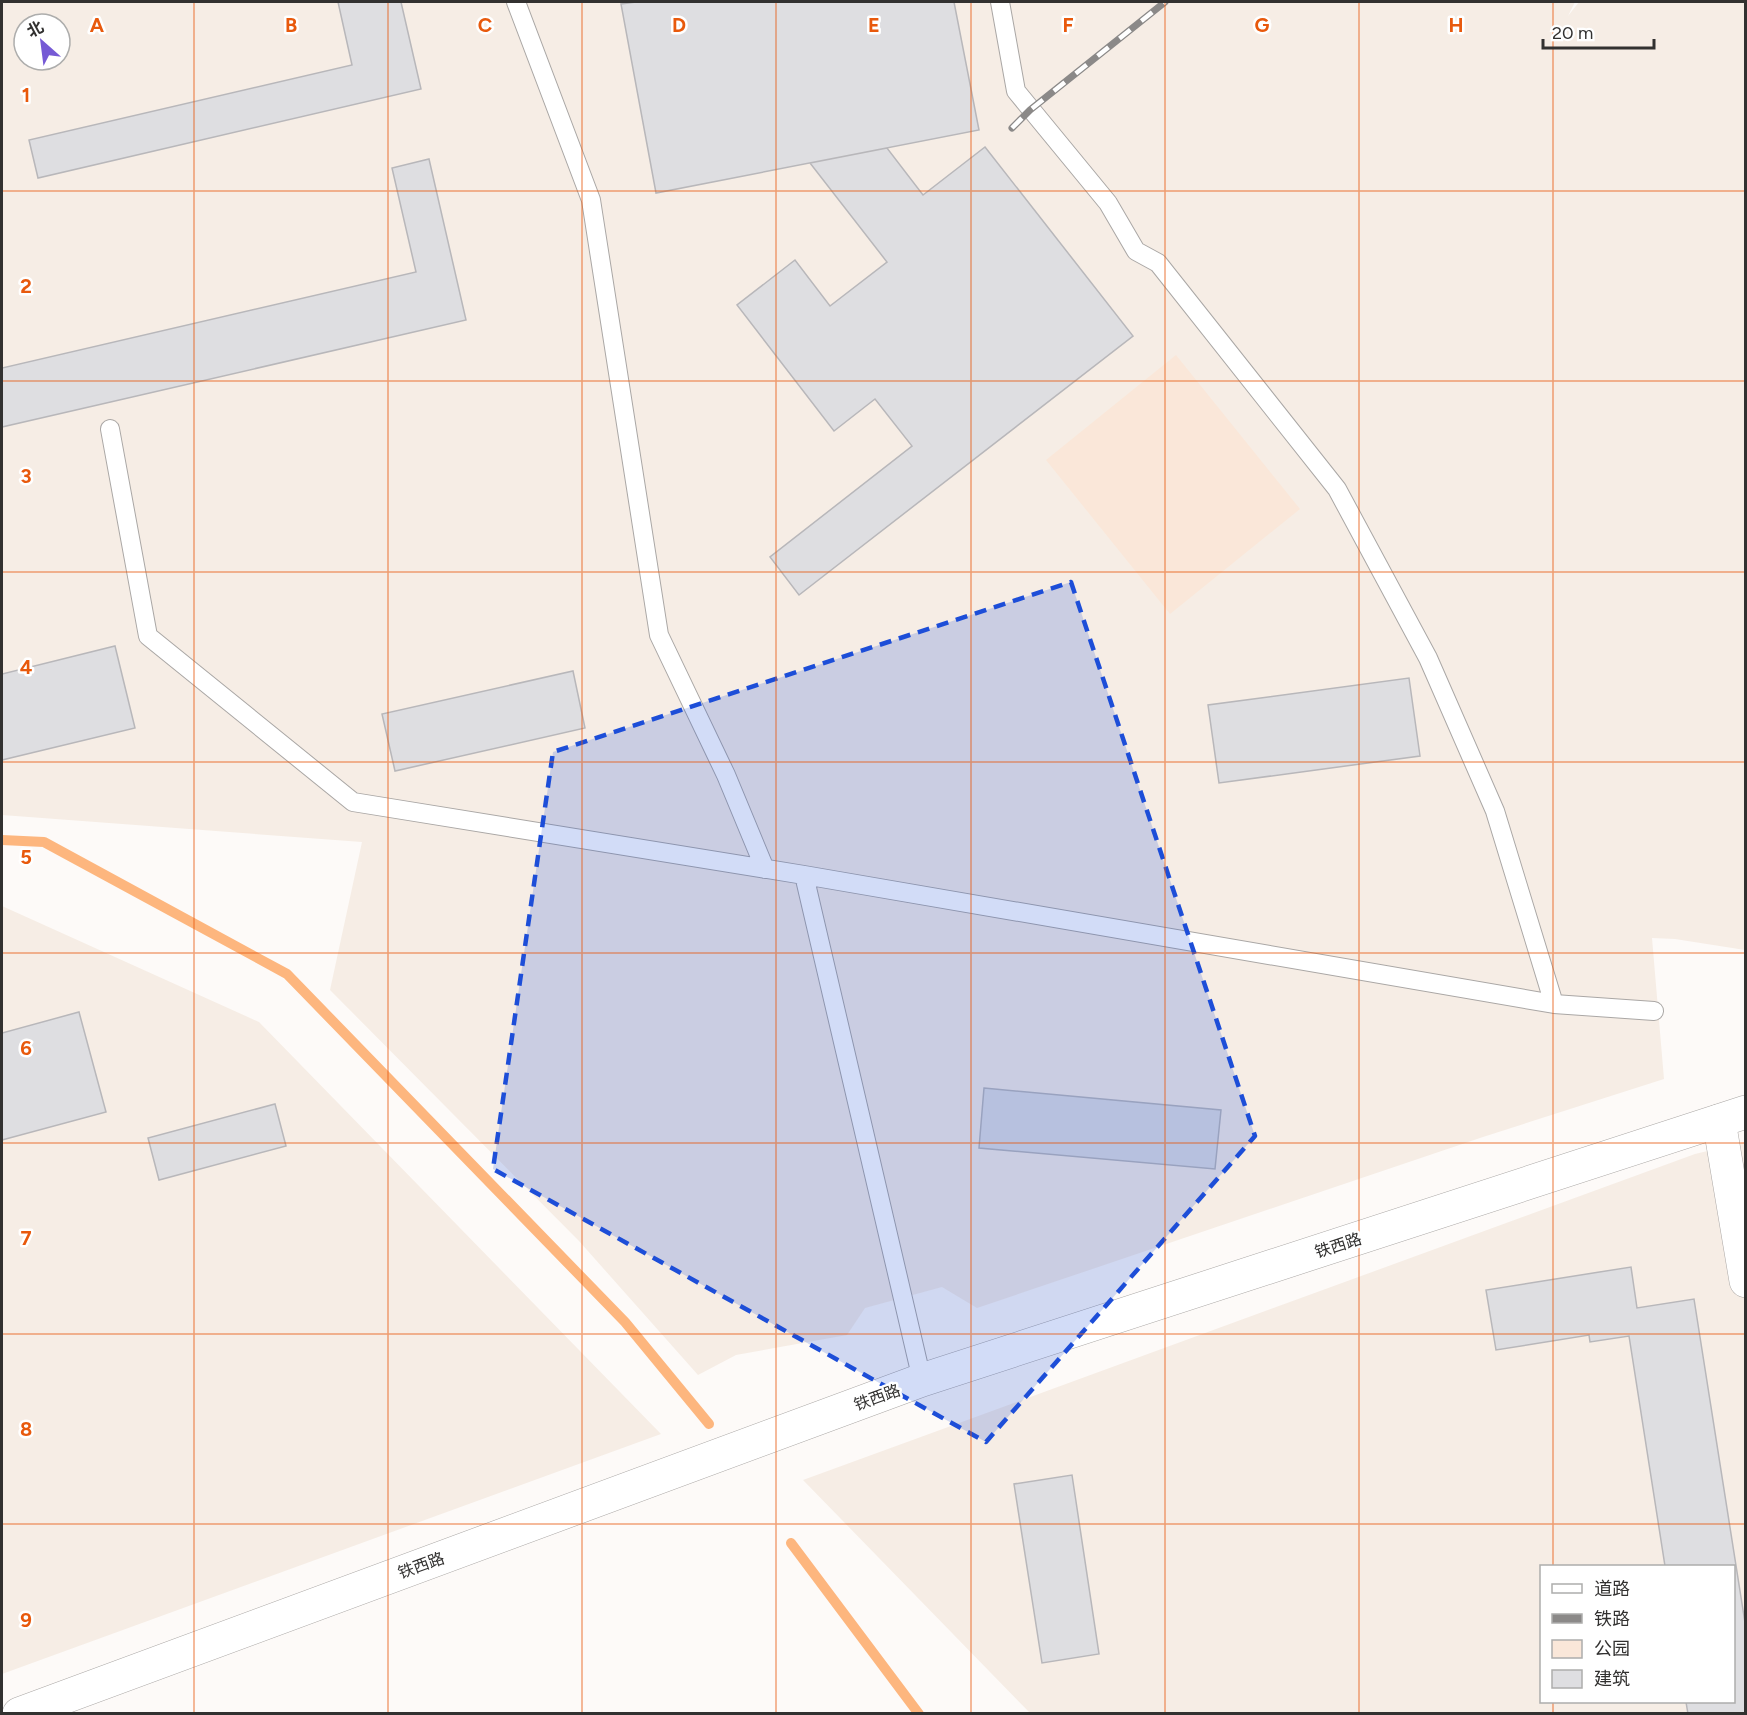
<svg xmlns="http://www.w3.org/2000/svg" width="1747" height="1715" font-family="Figtree,'Noto Sans SC',sans-serif">
	<rect width="100%" height="100%" fill="#fdfaf8"/>
	<path fill="#f6ede5" fill-rule="evenodd" d="M2,2H1575L1568,16L1579,2H1745V950L1675,939L1652,938L1664,1079L1483,1137L977,1308L942,1287L865,1308L847,1335L736,1355L698,1375L579,1241L330,990L362,842L2,815ZM24,24H60V60H24Z
		M2,906L259,1022L661,1434L2,1674Z
		M1745,1142V1713H1030L803,1480L1695,1154ZM1542,1566H1734V1702H1542Z"/>
	<path fill="#fae7d9" d="M1176,355L1300,509L1170,614L1046,460Z"/>
	<g fill="none" stroke-linecap="round" stroke-linejoin="round">
		<path stroke="#fdb67e" stroke-width="10" d="M2,840L44,842L287,974L625,1322L709,1424
			M791,1543L919,1714"/>
	</g>
	<path fill="#dedee1" stroke="#b8b7ba" stroke-width="1.5" d="M338,2H401L421,89L38,178L29,140L352,65Z
		M636,2H954L979,130L656,193L621,4Z
		M985,147L1133,336L799,595L770,557L912,446L875,399L834,431L737,305L795,260L830,306L887,262L810,163L887,148L923,195Z
		M429,159L466,320L2,427V368L416,272L392,168Z
		M115,646L135,728L2,760V674Z
		M573,671L585,728L395,771L382,714Z
		M1409,678L1420,756L1219,783L1208,705Z
		M79,1012L106,1112L2,1140V1033Z
		M984,1088L1221,1110L1215,1169L979,1148Z
		M275,1104L286,1146L159,1180L148,1138Z
		M1631,1267L1637,1308L1694,1299L1746,1629V1714H1688L1686,1702H1734V1566H1665L1629,1336L1590,1342L1589,1335L1496,1350L1486,1290Z
		M1072,1475L1099,1654L1042,1663L1014,1484Z"/>
	<g fill="none" stroke-linecap="round" stroke-linejoin="round">
		<defs>
			<path id="service" d="M516,2L591,200L659,635L726,775L765,869
				M1000,2L1016,91L1108,203L1136,251L1158,263L1337,489L1428,658L1495,811L1554,1004
				M110,429L148,636L353,802L804,875L1554,1004L1654,1011
				M804,875L922,1380"/>
			<path id="minor" d="M1719,1121L1746,1281"/>
			<path id="tertiary" d="M19,1714L922,1380L1746,1112"/>
		</defs>
		<use href="#service" stroke="#aaa7a5" stroke-width="20"/>
		<use href="#minor" stroke="#aaa7a5" stroke-width="34"/>
		<use href="#tertiary" stroke="#aaa7a5" stroke-width="34"/>
		<use href="#service" stroke="#fff" stroke-width="18"/>
		<use href="#minor" stroke="#fff" stroke-width="33"/>
		<use href="#tertiary" stroke="#fff" stroke-width="33"/>
		<defs>
			<path id="rail" d="M1012,128L1030,110L1165,2"/>
		</defs>
		<use href="#rail" stroke="#8b8988" stroke-width="7"/>
		<use href="#rail" stroke="#fff" stroke-width="4.5" stroke-dasharray="14" stroke-linecap="butt"/>
	</g>
	<path fill="#1d4ed8" fill-opacity="0.2" stroke="#1d4ed8" stroke-width="4.5" stroke-dasharray="12 8" stroke-linejoin="round" d="M1071,582L1255,1136L986,1442L493,1169L553,752Z"/>
	<path fill="none" stroke="#e8590c" stroke-width="1.5" stroke-opacity="0.55" d="M194,2V1714M388,2V1714M582,2V1714M776,2V1714M971,2V1714M1165,2V1714M1359,2V1714M1553,2V1566M2,191H1746M2,381H1746M2,572H1746M2,762H1746M2,953H1746M2,1143H1746M2,1334H1746M2,1524H1746M1553,1702V1714"/>
	<g text-anchor="middle" stroke-width="5" stroke-linejoin="round" paint-order="stroke">
		<g font-size="16" fill="#323130" stroke="#fff">
			<text transform="translate(1338 1245) rotate(-18)" y="6">铁西路</text>
			<text transform="translate(877 1397) rotate(-20)" y="6">铁西路</text>
			<text transform="translate(421 1565) rotate(-20)" y="6">铁西路</text>
		</g>
	</g>
	<g font-size="20" text-anchor="middle" font-weight="bold" fill="#e8590c" stroke="#fff" stroke-width="5" stroke-linejoin="round" paint-order="stroke">
		<text x="97" y="32">A</text>
		<text x="291" y="32">B</text>
		<text x="485" y="32">C</text>
		<text x="679" y="32">D</text>
		<text x="874" y="32">E</text>
		<text x="1068" y="32">F</text>
		<text x="1262" y="32">G</text>
		<text x="1456" y="32">H</text>
		<text x="26" y="102">1</text>
		<text x="26" y="293">2</text>
		<text x="26" y="483">3</text>
		<text x="26" y="674">4</text>
		<text x="26" y="864">5</text>
		<text x="26" y="1055">6</text>
		<text x="26" y="1245">7</text>
		<text x="26" y="1436">8</text>
		<text x="26" y="1627">9</text>
	</g>
	<rect width="1747" height="1715" fill="none" stroke="#323130" stroke-width="6"/>
	<rect x="1540" y="1565" width="195" height="138" fill="#ffffff" stroke="#adadac" stroke-width="1.5"/>
	<rect x="1552" y="1584" width="30" height="9" fill="#ffffff" stroke="#adadac" stroke-width="1.5"/>
	<text x="1594" y="1595" font-size="18" fill="#323130">道路</text>
	<rect x="1552" y="1614" width="30" height="9" fill="#8b8988" stroke="#adadac" stroke-width="1.5"/>
	<text x="1594" y="1625" font-size="18" fill="#323130">铁路</text>
	<rect x="1552" y="1640" width="30" height="18" fill="#fae7d9" stroke="#adadac" stroke-width="1.5"/>
	<text x="1594" y="1655" font-size="18" fill="#323130">公园</text>
	<rect x="1552" y="1670" width="30" height="18" fill="#dedee1" stroke="#adadac" stroke-width="1.5"/>
	<text x="1594" y="1685" font-size="18" fill="#323130">建筑</text>
	<g transform="translate(42 42) rotate(332)"><circle r="28" fill="#ffffff" stroke="#adadac" stroke-width="1.5"/>
	<path d="M0-4.5L10 22L0 15L-10 22Z" fill="#765ad5"/>
	<text y="-9" font-size="16" font-weight="bold" text-anchor="middle" fill="#323130">北</text>
	</g>
	<path d="M1543 39v9h111v-9" fill="none" stroke="#323130" stroke-width="3"/>
	<text x="1552" y="39" font-size="18" fill="#323130" stroke="#ffffff" stroke-width="4.5" paint-order="stroke">20 m</text>
</svg>
